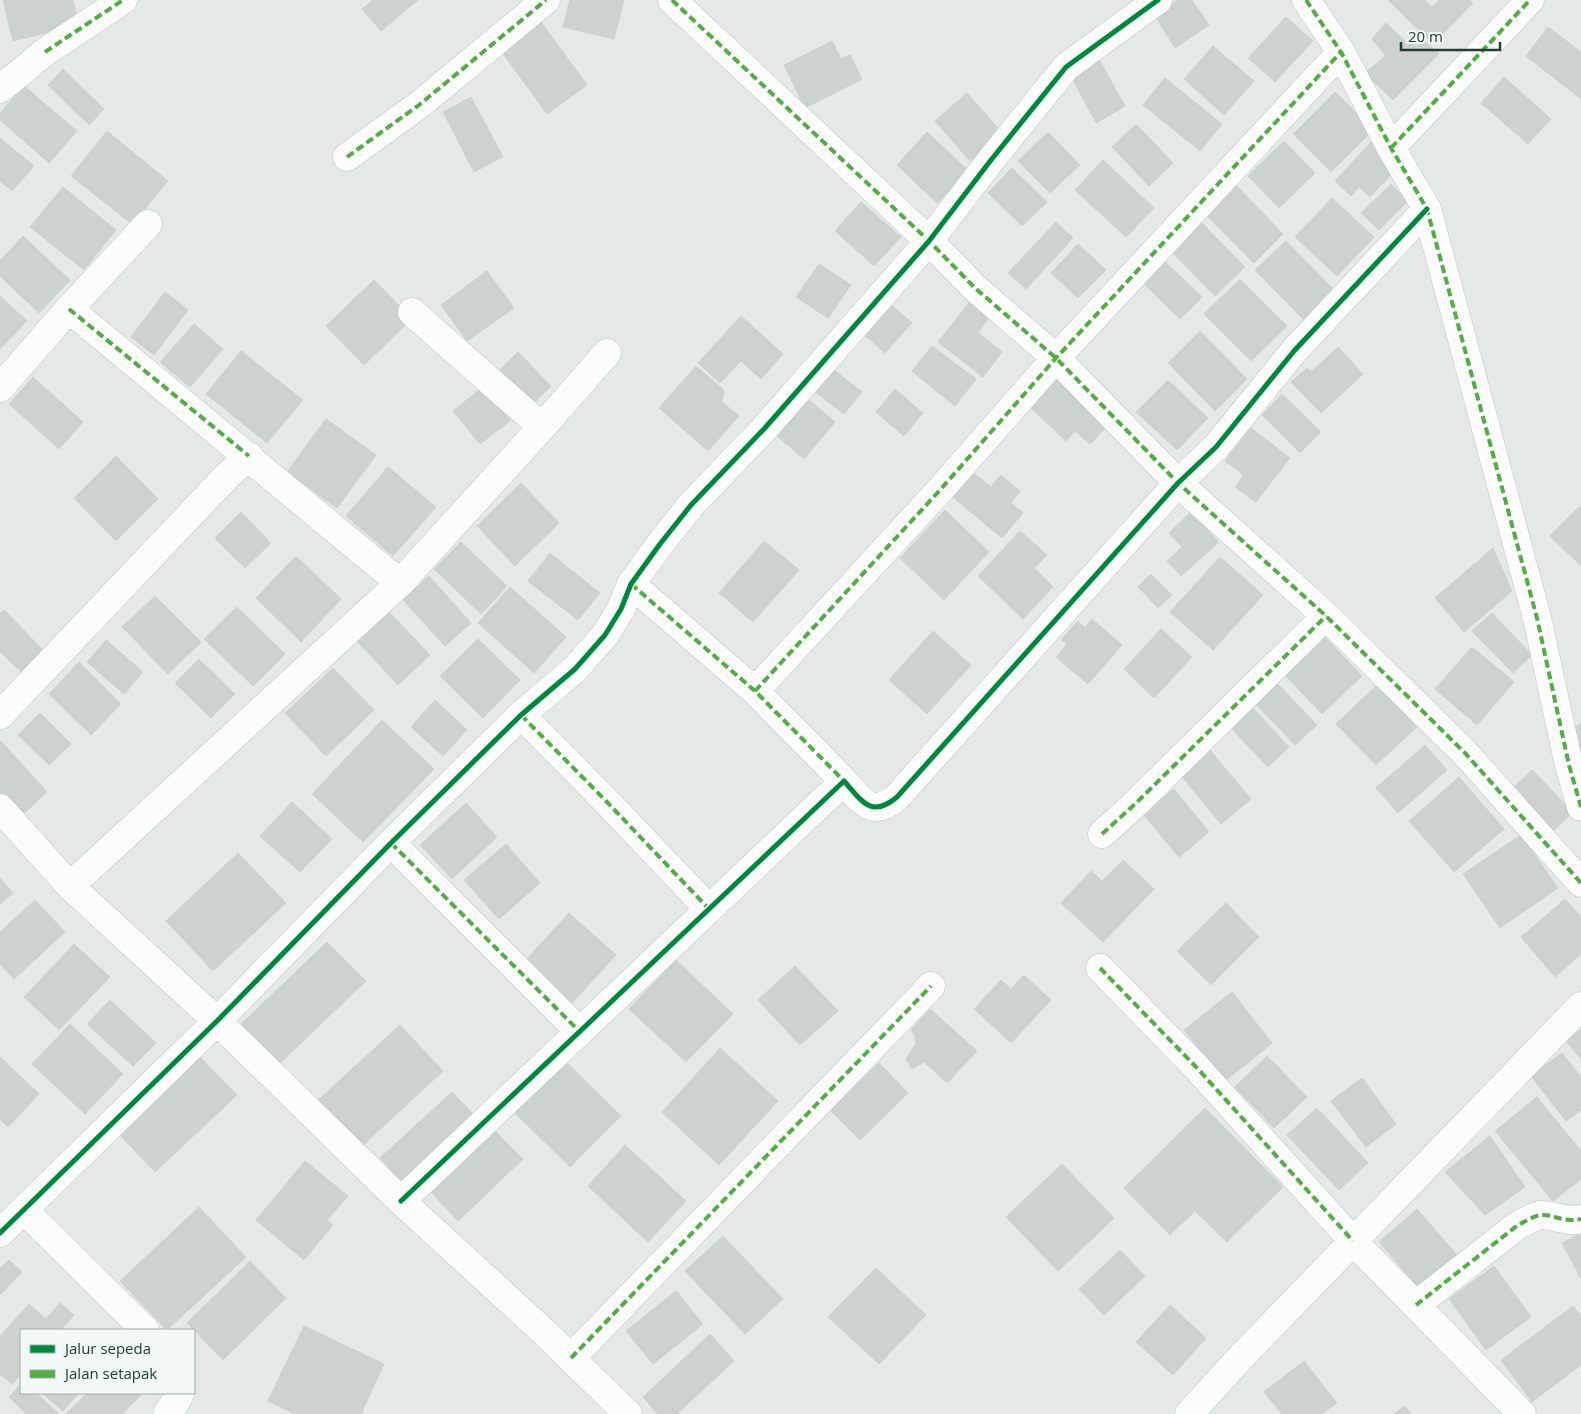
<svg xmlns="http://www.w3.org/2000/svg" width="1581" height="1414" font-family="'Open Sans',sans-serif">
	<rect width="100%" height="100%" fill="#e4e9e7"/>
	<path fill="#ccd2d0" stroke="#ccd2d0" d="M3,0H73L79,25L13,41Z
		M373,0H418L381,31L362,9Z
		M570,0H624L614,39L563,27Z
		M1178,0H1192L1209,25L1175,48L1155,16Z
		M1388,0H1424L1432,7L1439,0H1469L1473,3L1433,44Z
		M1286,17L1313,41L1275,82L1248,58Z
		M541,22L587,85L547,114L501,51Z
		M1386,23L1408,44L1418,34L1439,54L1393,100L1365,73L1386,56L1372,39Z
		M1548,27L1581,52V99L1526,56Z
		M832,41L841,59L850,55L862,79L805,108L784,65Z
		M1213,46L1254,81L1224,115L1184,79Z
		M1098,58L1125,106L1096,123L1070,74Z
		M63,69L104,109L89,125L48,85Z
		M1504,77L1551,119L1528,144L1481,103Z
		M1165,78L1222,124L1200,151L1143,105Z
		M24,86L77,131L49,163L0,120V113Z
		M1335,92L1373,130L1331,172L1293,134Z
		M967,93L1002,133L970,161L935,121Z
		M471,97L503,157L474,172L443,112Z
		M1136,124L1173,163L1149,186L1112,147Z
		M107,131L168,181L132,224L71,176Z
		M927,132L969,171L937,203L897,165Z
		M1048,132L1080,165L1050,193L1018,161Z
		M0,138L34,166L12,191L0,181Z
		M1284,141L1315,173L1279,208L1248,176Z
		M1372,141L1399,166L1370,197L1359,187L1351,196L1335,181Z
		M1103,160L1154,208L1126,237L1075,190Z
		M1012,168L1047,202L1022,226L988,193Z
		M1235,184L1283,234L1254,263L1204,213Z
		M1391,184L1408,201L1379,230L1361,213Z
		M63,187L116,230L84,270L30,227Z
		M1332,198L1374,237L1337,276L1295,237Z
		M861,202L901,237L874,266L835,231Z
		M1196,217L1245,267L1215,296L1166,246Z
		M1056,222L1073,238L1026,289L1008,273Z
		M23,236L70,280L39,313L0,276V261Z
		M1286,241L1335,291L1304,320L1255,270Z
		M1078,244L1106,270L1078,298L1051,273Z
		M1157,254L1202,297L1180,319L1144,284Z
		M819,264L851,285L828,318L796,297Z
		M487,271L514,308L467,341L441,305Z
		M1240,279L1287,326L1251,361L1204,314Z
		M374,280L412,319L364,365L326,326Z
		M165,292L188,310L154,355L131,337Z
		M0,296L27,321L0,349Z
		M887,301L912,323L885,353L860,331Z
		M969,303L989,318L978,333L1002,352L983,377L938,342Z
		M741,316L783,354L761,379L741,361L720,383L698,363Z
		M194,324L223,349L190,387L160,362Z
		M1200,331L1247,379L1215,411L1168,363Z
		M932,346L976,379L955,406L912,371Z
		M1338,347L1363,374L1321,413L1291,382L1307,368L1311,372Z
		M241,351L303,400L267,443L206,394Z
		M518,352L551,386L530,407L496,374Z
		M696,366L724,390L722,402L739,416L708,451L659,408Z
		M829,366L862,392L844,414L810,388Z
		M1058,375L1110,423L1090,444L1075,431L1066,441L1029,406Z
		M33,377L83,422L59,449L9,404Z
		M1168,380L1208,418L1177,450L1136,412Z
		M484,386L511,420L480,444L453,411Z
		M895,389L923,413L904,436L876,412Z
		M802,394L835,422L804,459L771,431Z
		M1282,394L1321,432L1300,453L1262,415Z
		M326,419L376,455L337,508L287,472Z
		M1251,428L1290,458L1256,502L1235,487L1244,475L1225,461Z
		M116,456L158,499L116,541L74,498Z
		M388,467L436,507L393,556L346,516Z
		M969,469L991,487L1001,475L1020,491L1011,503L1023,513L1002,538L949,494Z
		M521,483L559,523L515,566L477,526Z
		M1581,505V566L1550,536Z
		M945,510L989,552L944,600L900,558Z
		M241,512L271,543L245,568L215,538Z
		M1191,512L1219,542L1181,576L1167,561L1182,547L1169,533Z
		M1020,531L1047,555L1034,568L1053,587L1023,619L978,576Z
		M764,541L799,570L753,622L719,593Z
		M461,542L507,586L481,614L434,569Z
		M1493,548L1512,591L1464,632L1435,598Z
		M550,553L600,593L578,620L528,581Z
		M296,556L341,599L301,642L256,598Z
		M1220,557L1263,595L1213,650L1170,612Z
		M1151,574L1172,595L1158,608L1138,587Z
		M429,576L471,623L445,646L403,600Z
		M510,587L566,637L534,673L478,623Z
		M155,596L201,642L168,674L122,627Z
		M237,607L285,654L253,686L204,639Z
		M4,610L43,650L21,672L0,651V614Z
		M389,612L430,655L398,685L357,641Z
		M1492,613L1532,655L1513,673L1472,631Z
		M1092,619L1122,645L1088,684L1056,657L1067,644L1061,640L1078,621L1085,628Z
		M1161,629L1192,657L1154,698L1124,669Z
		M933,631L971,665L927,714L889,680Z
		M1322,634L1362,676L1322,714L1282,672Z
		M478,639L520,680L483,718L440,676Z
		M106,640L143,672L124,694L87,662Z
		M1472,647L1514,682L1477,725L1435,689Z
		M199,659L235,694L211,718L175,683Z
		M79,662L121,704L91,735L49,694Z
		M333,668L374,710L326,756L285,713Z
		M1276,682L1317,725L1295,745L1254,702Z
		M1377,685L1417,727L1376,765L1336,724Z
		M435,700L467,730L443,756L411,727Z
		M1249,704L1289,747L1268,767L1227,724Z
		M40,713L71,744L49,765L18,735Z
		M382,720L434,769L363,842L312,794Z
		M1581,723V759L1564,736Z
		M0,740L47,792L21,816L0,793Z
		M1425,745L1447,770L1398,813L1376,788Z
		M1209,749L1251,799L1221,824L1179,773Z
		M1532,770L1573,812L1553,831L1513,788Z
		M1459,777L1504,829L1454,872L1409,821Z
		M1174,789L1209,832L1179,857L1143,814Z
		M292,802L332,839L300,872L260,836Z
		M466,803L497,837L452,879L420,845Z
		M1521,835L1558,888L1500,928L1463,874Z
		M506,844L540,883L499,919L464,880Z
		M238,853L286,903L213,971L166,921Z
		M1123,860L1154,889L1103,942L1061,903L1091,871L1102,881Z
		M0,878L13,893L0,904Z
		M1565,899L1581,917V954L1555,977L1521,937Z
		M35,900L65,932L14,979L0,964V932Z
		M1226,903L1259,937L1211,985L1177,951Z
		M569,913L616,955L572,1003L526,960Z
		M327,942L366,981L278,1065L240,1025Z
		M74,944L110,977L59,1030L24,997Z
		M676,960L733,1014L686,1062L629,1009Z
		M795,966L838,1011L800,1045L758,1000Z
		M1024,975L1051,1000L1011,1043L974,1009L1001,980L1011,989Z
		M1232,992L1272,1043L1225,1081L1184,1030Z
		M110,1000L156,1043L133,1066L87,1024Z
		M930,1009L977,1051L947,1083L924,1062L912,1069L906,1059L916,1044L915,1036L911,1030Z
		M70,1024L123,1074L85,1114L32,1064Z
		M400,1025L443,1071L361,1147L317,1101Z
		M1581,1029V1059L1566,1041Z
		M720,1048L778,1101L719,1165L662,1112Z
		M1562,1053L1581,1077V1110L1566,1121L1531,1076Z
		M197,1054L237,1095L155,1172L116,1131Z
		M1267,1056L1307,1097L1274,1128L1235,1087Z
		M0,1057L39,1094L8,1127L0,1119Z
		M561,1057L621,1116L570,1167L510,1108Z
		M879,1063L908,1093L860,1140L830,1110Z
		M1362,1078L1396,1124L1366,1147L1331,1101Z
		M452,1092L479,1120L407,1187L380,1158Z
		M1537,1097L1581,1151V1179L1553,1201L1495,1131Z
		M1205,1108L1283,1187L1227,1242L1195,1211L1170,1235L1124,1188Z
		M1317,1108L1368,1163L1339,1190L1287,1135Z
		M493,1129L523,1159L458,1221L429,1190Z
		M1490,1136L1525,1187L1485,1215L1445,1172Z
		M625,1145L686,1201L648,1242L588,1186Z
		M305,1161L348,1196L327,1220L333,1225L304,1260L256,1220Z
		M1062,1164L1114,1218L1058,1271L1006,1217Z
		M199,1207L246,1257L167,1330L120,1281Z
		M1417,1209L1457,1255L1419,1288L1379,1242Z
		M1581,1233V1279L1562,1243Z
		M723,1236L783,1299L745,1334L685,1271Z
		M1120,1250L1145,1276L1104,1315L1079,1289Z
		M9,1260L22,1272L0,1295V1269Z
		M250,1261L286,1298L223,1360L187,1323Z
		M1494,1266L1531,1317L1486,1350L1449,1299Z
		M876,1268L926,1315L879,1364L828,1317Z
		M676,1291L703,1324L653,1364L626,1331Z
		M60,1303L74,1315L61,1330H21V1374L12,1384L0,1374V1336L29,1304L46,1319Z
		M1170,1305L1206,1338L1173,1375L1136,1342Z
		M1573,1306L1581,1316V1365L1532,1402L1501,1360Z
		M304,1326L384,1364L361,1414H295L268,1401Z
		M710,1334L734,1361L677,1414H658L643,1397Z
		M1304,1361L1337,1403L1322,1414H1282L1264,1392Z
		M21,1384V1393H36L58,1413L26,1414L9,1397Z
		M42,1393H79L63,1411Z
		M87,1393H143L123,1413L124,1414H66Z
		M1405,1406L1411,1414H1394Z"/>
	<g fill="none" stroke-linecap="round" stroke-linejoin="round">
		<defs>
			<path id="minor" d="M672,0L929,241L975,288L1056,358L1178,483L1326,616L1465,753L1581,883
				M1306,0L1341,52L1391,148L1427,209L1537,618L1569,765L1581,807
				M0,89L45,52L123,0
				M1391,148L1530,0
				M347,157L419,105L546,0
				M69,309L400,583
				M412,312L542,427
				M0,388L69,309L148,224
				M631,584L755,691L844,781
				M755,691L940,490L1056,358L1341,52
				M0,715L226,477L249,456
				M521,715L607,802L708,908
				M0,808L70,886L217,1021L401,1201L543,1331L628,1414
				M1102,834L1134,805L1326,616
				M391,843L579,1031
				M70,886L400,583L542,427L607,353
				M1100,968L1198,1069L1353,1241L1522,1414
				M401,1201L844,781C862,801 871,819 897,797L1178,483L1216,447L1294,351L1427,209
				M24,1210L145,1330
				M0,1233L217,1021L391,843L521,715L575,669L605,635L621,609L631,584L660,544L691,505L764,429L929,241L991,160L1066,67L1158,0
				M1416,1305L1518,1225C1525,1222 1533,1216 1541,1215C1554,1214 1563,1223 1581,1219
				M571,1358L931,986
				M167,1414L177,1400L180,1393
				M1189,1414L1241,1357L1581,1006"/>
		</defs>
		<use href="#minor" stroke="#c1c6c4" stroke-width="29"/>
		<use href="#minor" stroke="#fbfcfb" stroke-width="28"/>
		<path stroke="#52ad45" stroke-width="4" stroke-dasharray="8 4" stroke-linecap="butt" d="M672,0L929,241L975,288L1056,358L1178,483L1326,616L1465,753L1581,883
			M1306,0L1341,52L1391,148L1427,209L1537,618L1569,765L1581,807
			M45,52L123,0
			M1391,148L1530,0
			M347,157L419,105L546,0
			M69,309L249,456
			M631,584L755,691L844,781
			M755,691L940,490L1056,358L1341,52
			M521,715L607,802L708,908
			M1102,834L1134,805L1326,616
			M391,843L579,1031
			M1100,968L1198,1069L1353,1241
			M1416,1305L1518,1225C1525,1222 1533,1216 1541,1215C1554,1214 1563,1223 1581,1219
			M571,1358L931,986"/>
		<defs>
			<path id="cycleway" d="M401,1201L844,781C862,801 871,819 897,797L1178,483L1216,447L1294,351L1427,209
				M0,1233L217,1021L391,843L521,715L575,669L605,635L621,609L631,584L660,544L691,505L764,429L929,241L991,160L1066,67L1158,0"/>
		</defs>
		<use href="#cycleway" stroke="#f1f8f5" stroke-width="8"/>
		<use href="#cycleway" stroke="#00873e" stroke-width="5"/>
	</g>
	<rect x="20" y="1329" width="175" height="65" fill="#f1f8f5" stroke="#9eada8"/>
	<rect x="30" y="1345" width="25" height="8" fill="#00873e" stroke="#9eada8"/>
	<text x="65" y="1354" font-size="15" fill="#213d35">Jalur sepeda</text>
	<rect x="30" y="1370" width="25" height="8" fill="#52ad45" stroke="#9eada8"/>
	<text x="65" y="1379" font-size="15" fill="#213d35">Jalan setapak</text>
	<path d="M1401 42v8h99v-8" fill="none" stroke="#213d35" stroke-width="2.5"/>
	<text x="1408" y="42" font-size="15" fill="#213d35" stroke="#f1f8f5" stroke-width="4" paint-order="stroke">20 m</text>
</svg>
